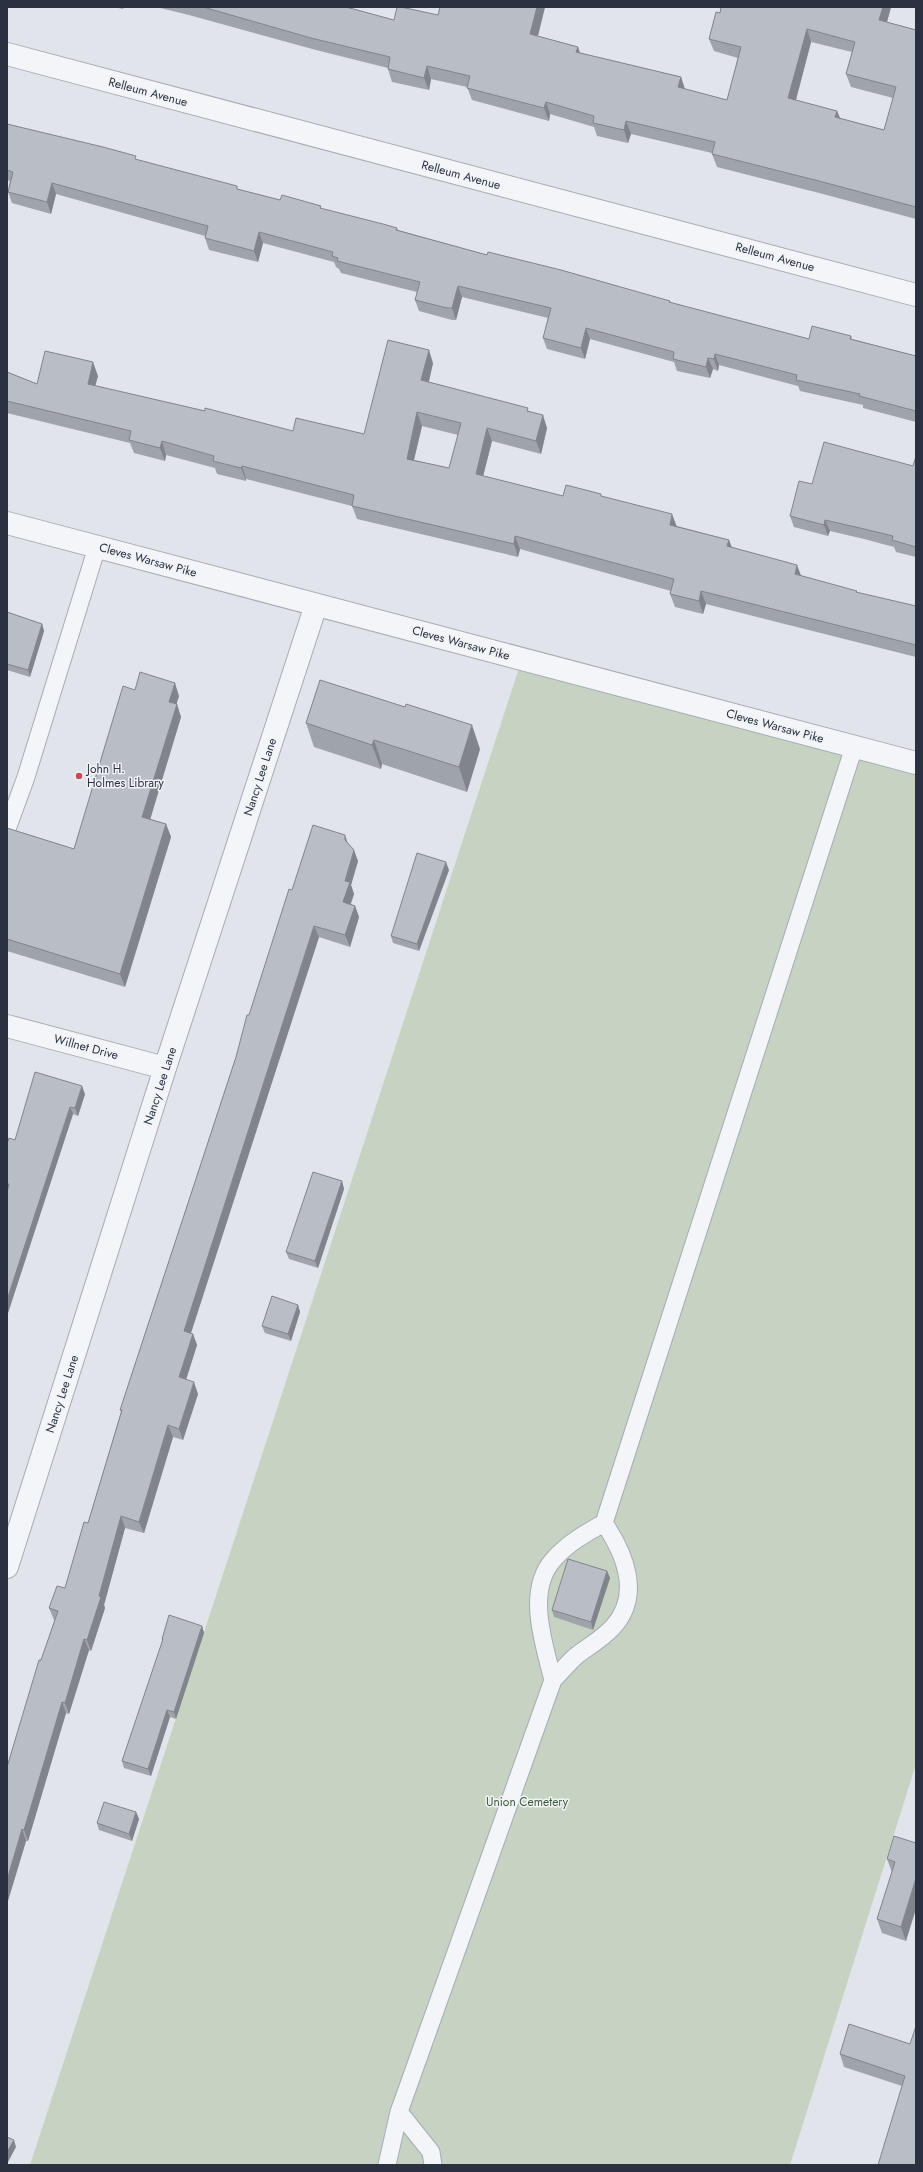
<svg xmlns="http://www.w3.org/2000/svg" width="923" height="2172" font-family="Jost,sans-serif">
	<rect width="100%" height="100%" fill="#e1e4ea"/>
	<path fill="#c6d3c3" d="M522,659L916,763V1764L790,2165H30Z"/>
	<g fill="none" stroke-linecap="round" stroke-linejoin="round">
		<defs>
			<path id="service" d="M7,829L26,777L97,547
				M553,1680C544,1644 525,1590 554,1559C568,1543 586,1533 604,1523L854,747
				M399,2112L431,2152L433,2165
				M387,2165L399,2112L553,1680C561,1672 568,1663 576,1656C589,1646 602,1639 613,1627C642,1595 625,1554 604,1523"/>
			<path id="minor" d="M7,54L916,295
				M7,1026L165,1068
				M7,1567L165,1068L316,605"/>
			<path id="tertiary" d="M7,523L916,763"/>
		</defs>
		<use href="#service" stroke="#a6abb4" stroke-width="19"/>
		<use href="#minor" stroke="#a6abb4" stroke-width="24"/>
		<use href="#tertiary" stroke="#a6abb4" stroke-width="24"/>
		<use href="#service" stroke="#f4f5f8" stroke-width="17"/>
		<use href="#minor" stroke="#f4f5f8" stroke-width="22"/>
		<use href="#tertiary" stroke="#f4f5f8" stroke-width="22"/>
	</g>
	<path fill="#9fa3aa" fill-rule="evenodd" d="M114,7H124L123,9Z
		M156,7H346L394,20L438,15L440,7H545L538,36L578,47L580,53L681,77L685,89L727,100L738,58L714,51L709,39L720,13L891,7L887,22L916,30V219L823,194L717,167L712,154V153L631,134L628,143L597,136L594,127L550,114L549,121L472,100L467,87L431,79L429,90L392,82L388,69V68L316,50L189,15ZM811,42L852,52L846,74L851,87L893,98L884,130L840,118L837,111L796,100Z
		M7,124L137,160L238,189L280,200L322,209L397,228L398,230L487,255L670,301L671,303L809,339L851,336L852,339L916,356V422L863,408V405L800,391L798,386L719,365L718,371L713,369L710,378L677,371L674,362L590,339L585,359L547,349L543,338L548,318L462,297L456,320H452L419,311L415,300L417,292L341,273L339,269L336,267L334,262L263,243L258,262L209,250L205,238V236L56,194L51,214L12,203L8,192L10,181L7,180Z
		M433,363L429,382L529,411L547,428L541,454L492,441L483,476L563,496H602L677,526L729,540L732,548L801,576L858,593L916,606V657L706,604L703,614L675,607L670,594L671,591L520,549L518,557L357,519L352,506L246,479V481L217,474L215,468L166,455L165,461L134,453L130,443L7,413V372L37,384L98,376L95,386L293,431L364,434ZM422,426L458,435L449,468L414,460Z
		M916,456V557L896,552L894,547L864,539L830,531L828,536L794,527L790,516L812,484L913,466Z
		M7,612L42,624L44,631L30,677L7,670Z
		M135,690L179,696L176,704L181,717L150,819L166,824L171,837L125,987L7,951V828L74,849Z
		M306,723L480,749L467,792L382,764L381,769L314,747Z
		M348,844L358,861L351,885L354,894L351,904L355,906L359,917L350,947L319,937L191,1333L193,1334L197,1345L186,1380L198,1394L183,1440L173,1437L144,1533L125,1528L104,1605L105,1608L91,1651L89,1650L69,1714L66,1713L28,1841H26L7,1904V1767L55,1620H54L49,1608L65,1588L88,1523L121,1412L120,1410L236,1057L249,1015L292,890Z
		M449,870L419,951L393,943L391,936Z
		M85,1094L78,1116L73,1114L7,1316V1144Z
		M342,1181L344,1189L318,1268L289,1259L286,1252Z
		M298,1305L300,1312L291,1341L265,1333L262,1326Z
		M607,1571L610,1578L593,1630L554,1617L552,1610Z
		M202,1626L204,1633L176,1719L170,1717L151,1776L124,1768L122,1761L163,1642L162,1639Z
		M136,1812L139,1819L132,1841L99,1830L97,1823Z
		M916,1843L906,1941L882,1933L877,1919L892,1872L887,1859Z
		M910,2044L916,2165L902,2086L844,2067L840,2054Z"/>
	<path fill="#82848b" d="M537,7H545L535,47L530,34Z
		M883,7H891L884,33L879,20Z
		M807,29L811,42L793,111L788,98Z
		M578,47L582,60L576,52Z
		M427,66L431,79L429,90L424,78Z
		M681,77L685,90L678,87Z
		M546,102L550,114L549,121L544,108Z
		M837,111L842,123L835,117Z
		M626,121L631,134L628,143L624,130Z
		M52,183L56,194L51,214L47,202Z
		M259,232L263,243L258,262L254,251Z
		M458,286L462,297L456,320L452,308Z
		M586,328L590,339L585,359L581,348Z
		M429,350L433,363L426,393L421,380Z
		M715,354L719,365L718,371L714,359Z
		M708,358L713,369L710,378L706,367Z
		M93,362L98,376L92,397L88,384Z
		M417,412L422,426L411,472L407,459Z
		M543,415L547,428L541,454L536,441Z
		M487,428L492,441L480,488L476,474Z
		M162,441L166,455L165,461L160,448Z
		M242,466L246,479V481L241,468Z
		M672,514L677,527L670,525Z
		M825,520L830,531L828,536L824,525Z
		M515,536L520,549L518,557L514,544Z
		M729,540L734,553L727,546Z
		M797,565L802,578L795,574Z
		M701,591L706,604L703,614L699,601Z
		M42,624L44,631L30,677L28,670Z
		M175,683L179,696L173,715L169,702Z
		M177,704L181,717L147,830L142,817Z
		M472,725L480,749L467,792L459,767Z
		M374,740L382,764L381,769L372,745Z
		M166,824L171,837L125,987L120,974Z
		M345,835L349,847L345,840Z
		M354,850L358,861L351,885L354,894L347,913L343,902L345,881Z
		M446,862L449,870L419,951L417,944Z
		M355,906L359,917L350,947L345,935Z
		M314,926L319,937L188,1342L184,1331Z
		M82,1086L85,1094L78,1116L75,1108Z
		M70,1107L73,1114L7,1316V1300Z
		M342,1181L344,1189L318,1268L315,1261Z
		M298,1305L300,1312L291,1341L288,1334Z
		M193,1334L197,1345L183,1389L179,1377Z
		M194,1382L198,1394L183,1440L179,1429Z
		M168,1425L173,1437L144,1533L139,1522Z
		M121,1516L125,1528L104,1605L105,1608L91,1651L87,1640Z
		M607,1571L610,1578L593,1630L591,1622Z
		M202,1626L204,1633L176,1719L174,1712Z
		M84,1639L89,1650L69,1714L65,1703Z
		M62,1702L66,1713L28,1841L24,1830Z
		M167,1710L170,1717L151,1776L148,1769Z
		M136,1812L139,1819L132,1841L129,1834Z
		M22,1829L26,1841L7,1904V1880Z
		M916,1878V1909L906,1941L901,1927Z
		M14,2140L16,2147L7,2164V2152Z"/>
	<path fill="#b9bdc6" stroke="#82848b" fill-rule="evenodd" d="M203,7H346L394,20L397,7H401L438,15L440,7H537L530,34L578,47L576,52L681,77L678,87L727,100L741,47L709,39L716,12L720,13L721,7H883L879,20L916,30V207L819,181L712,154L715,142L626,121L624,130L593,123L594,116L546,102L544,108L467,88L470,76L427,66L424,78L388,69L390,57L311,38ZM807,29L855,42L846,74L896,87L884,130L835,117L837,111L788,98Z
		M7,124L103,147L136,156L135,159L237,186V189L280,200L282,195L321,206L320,208L383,224L397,228L396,230L487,255L488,252L561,270L670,301L669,302L809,339L812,326L851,336L850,339L916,356V411L859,396L860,394L796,380L797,375L715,354L714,359L708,358L706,367L673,359L674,352L586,328L581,348L543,338L551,308L458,286L452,308H447L415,300L420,282L337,261L338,258L332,256L333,252L259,232L254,251L205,238L208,226L52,183L47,202L8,192L13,172L7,170Z
		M388,340L429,350L421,380L528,408L527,411L543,415L536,441L487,428L476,474L563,496L566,485L601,494V496L672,514L670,525L729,540L727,546L797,565L795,574L857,591L856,592L916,606V645L701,591L699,601L670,594L674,579L515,536L514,544L352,506L354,495L242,466L241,468L213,461L214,456L162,441L160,448L129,440L131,431L7,401V372L37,384L45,351L93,362L88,384L205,411V408L293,431L296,418L364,434ZM417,412L461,423L449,468L407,459Z
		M824,442L913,466L916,456V547L892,540L893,536L860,528L825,520L824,525L790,516L799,481L812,484Z
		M7,612L42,624L28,670L7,664Z
		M140,672L175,683L169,702L177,704L142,817L166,824L120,974L7,939V828L74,849L123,686L135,690Z
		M320,680L405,707L406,704L472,725L459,767L374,740L372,745L306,723Z
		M313,825L345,835V840L354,850L345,881L350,882L343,902L355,906L345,935L314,926L184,1331L193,1334L179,1377L194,1382L179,1429L168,1425L139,1522L121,1516L99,1596L101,1597L87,1640L84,1639L65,1703L62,1702L24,1830L22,1829L7,1880V1767L39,1660H41L58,1611L49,1608L57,1586L65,1588L84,1522L88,1523L122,1410H120L236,1057L247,1015H249L289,889L292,890Z
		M417,853L446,862L417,944L391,936Z
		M35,1072L82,1086L75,1108L70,1107L7,1300V1192L9,1184H7V1144L9,1138L15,1140Z
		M313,1172L342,1181L315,1261L286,1252Z
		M272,1296L298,1305L288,1334L262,1326Z
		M568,1559L607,1571L591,1622L552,1610Z
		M169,1615L202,1626L174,1712L167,1710L148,1769L122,1761L163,1639H162Z
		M104,1802L136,1812L129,1834L97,1823Z
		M894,1836L916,1843V1878L901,1927L877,1919L895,1862L887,1859Z
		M849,2024L910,2044L916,2026V2165H878L905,2076L840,2054Z
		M7,2137L14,2140L7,2152Z"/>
	<circle fill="#cb4a59" stroke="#f1f3f7" stroke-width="1.5" cx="79" cy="776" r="4"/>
	<g text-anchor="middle" stroke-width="3" stroke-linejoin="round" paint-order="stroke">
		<g font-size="12" fill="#2a3141" stroke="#f1f3f7">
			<text transform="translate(148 92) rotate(15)" y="4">Relleum Avenue</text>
			<text transform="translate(461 175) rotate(15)" y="4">Relleum Avenue</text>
			<text transform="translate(775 257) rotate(15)" y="4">Relleum Avenue</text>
			<text transform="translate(148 560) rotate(15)" y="4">Cleves Warsaw Pike</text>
			<text transform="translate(461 643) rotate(15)" y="4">Cleves Warsaw Pike</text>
			<text transform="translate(775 726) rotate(15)" y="4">Cleves Warsaw Pike</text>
			<text transform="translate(260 777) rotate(-72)" y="4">Nancy Lee Lane</text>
			<text transform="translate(86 1047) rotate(15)" y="4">Willnet Drive</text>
			<text transform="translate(160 1086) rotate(-72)" y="4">Nancy Lee Lane</text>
			<text transform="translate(62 1394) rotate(-72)" y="4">Nancy Lee Lane</text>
		</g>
		<g font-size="12" fill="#2a3141" stroke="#f1f3f7" text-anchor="start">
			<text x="87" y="773">John H.<tspan x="87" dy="14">Holmes Library</tspan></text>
		</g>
		<g font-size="12" fill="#3d5c38" stroke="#f1f3f7">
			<text x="527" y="1806">Union Cemetery</text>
		</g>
	</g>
	<rect width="923" height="2172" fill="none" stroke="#2a3141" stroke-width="16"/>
</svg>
